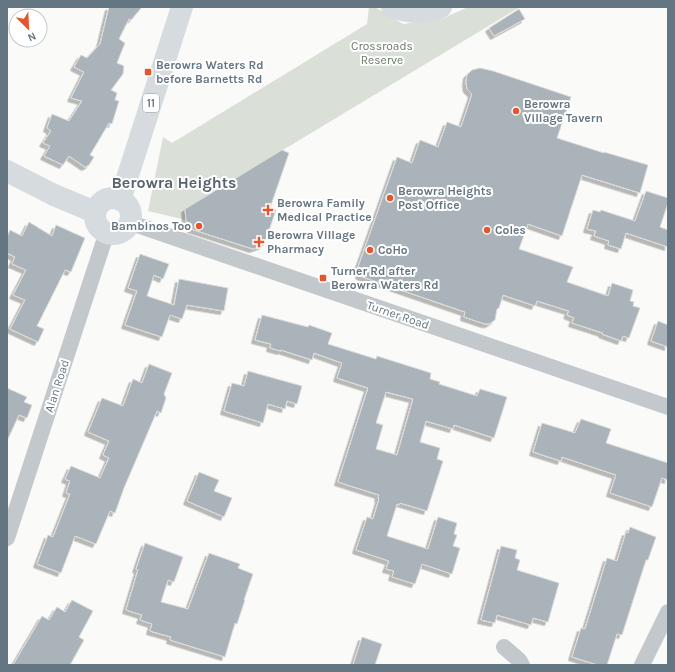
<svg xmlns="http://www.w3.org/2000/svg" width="675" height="672" font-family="Karla,sans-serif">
	<defs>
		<filter id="shadow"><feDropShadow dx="-3.5" dy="3.5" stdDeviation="0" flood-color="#0004"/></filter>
	</defs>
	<rect width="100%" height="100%" fill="#fafaf8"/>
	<path fill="#dadfd7" d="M369,7H375L403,24L444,18L468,7H520L185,209L186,220L148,211L163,137L172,143L367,24Z"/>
	<path fill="#aab3b9" stroke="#dcdcda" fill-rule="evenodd" filter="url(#shadow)" d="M109,7H142L131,20L129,19L119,39L125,43L117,63L124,66L123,74L111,90L117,93L115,100L119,101L112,124L109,123L90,155L94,157L89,165L85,167L69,156L63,165L44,156L50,146L43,143L51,131L47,128L52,114L69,121L82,101L71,98L84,72L74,67L81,55L87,58L100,44Z
		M519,9L525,19L494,36L489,28Z
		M480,68L493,71L571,97L557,138L604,153V152L648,165L640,193L582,175L562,236L528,224L519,249L573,267L567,282L608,296L612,283L633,290L630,301L634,302L633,306L640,308L629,338L623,336L621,341L602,334L603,333L572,323L574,318L567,315L569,311L537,301L535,306L503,295L499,308L497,309L495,320L489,324H485L464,317L465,312L360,276L357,270L397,157L412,163L420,140L438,147L447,122L461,127L472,94L467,89L466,82L467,75L472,70Z
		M282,150L289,153L270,208L276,210L264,245L253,249L250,248L191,229L186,220L185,209Z
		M646,191L668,198V203L660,227L668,230V247L626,233L621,249L608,245L609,241L594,236L596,231L587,229L593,210L600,212L601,210L635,221Z
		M29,222L52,236L56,225L85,238L71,272L65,270L37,326L44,329L38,342L10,329L25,300L13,295L26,270L12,264L15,257L7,253V237L10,230L22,236Z
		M140,254L169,264L163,279L154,275L147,296L174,305L179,279L228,288L224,311L187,305L182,319L170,315L162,337L125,325L137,291L128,288Z
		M262,315L308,327L309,325L332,333L328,344L376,359L377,356L431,373L430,379L440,382L439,384L477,396L480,389L507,397L494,438L454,425L453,429L426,421L420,442L440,448L437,459L443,461L427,511L400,503L399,505L397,504L387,536L428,549L438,517L457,523L454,534L457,535L453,546L460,548L452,574L422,564L415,584L392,577L394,571L386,569L389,561L356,550L367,517L373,519L379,499L378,498L379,495L338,482L368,388L337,378L342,363L314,353L312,360L281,350V351L270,348L271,344L255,340ZM386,392L413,399L397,455L376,449L383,425L376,423Z
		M658,321L668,325V347L651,341Z
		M149,364L172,373L164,394L166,398L161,413L157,411L124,488L115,513L110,511L96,544L75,536L61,573L37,564L48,535L53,537L70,494L66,493L70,481L65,479L71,466L100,478L109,458L103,455L109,441L88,432L102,398L123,406L133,379L142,383Z
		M248,371L302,386L297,404L287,401L285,409L268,404L263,423L224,411L232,383L244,386Z
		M7,388L27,397L24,402L32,405L27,418L19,415L7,441Z
		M581,419L611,429L606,443L668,463V480L662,478L652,507L610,493L616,475L562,457L561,461L533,452L542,423L575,433Z
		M199,472L219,480L214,491L232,498L224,517L187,501Z
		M630,527L656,537L648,560H646L622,635L617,634L607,665H598L572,657L581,628L585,629L607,558L617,561L626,532L628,533Z
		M145,543L183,557L174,582L168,580L161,602L188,609L209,553L240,564L238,568L253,574L244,600H245L237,624L235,623L225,657L170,640L171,637L150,631L152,624L140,620L142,615L126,610L138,570L136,569Z
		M501,546L517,550L515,558L520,560L517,570L559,583L548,622L533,618L531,625L497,615L495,623L481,620Z
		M72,600L93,611L79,637L84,640L70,665H13L42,616L49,620L57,607L65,612Z
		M362,637L382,644L375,665H353Z"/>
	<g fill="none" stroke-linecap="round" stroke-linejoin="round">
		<path stroke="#c3c8cc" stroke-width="16" d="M129,223L140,226L668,407
			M7,538L103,244L108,233
			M504,647L519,660L522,665
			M642,665L668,612"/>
		<path stroke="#d6dbdf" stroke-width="22" d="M392,7C408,13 425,14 441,7
			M7,171L54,195L90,210L96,211
			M95 216a18 18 0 1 1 36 0a18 18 0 1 1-36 0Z
			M120,200L182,7"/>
	</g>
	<g fill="#e4572e" stroke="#fff" stroke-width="1.5">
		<rect x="144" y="68" width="8" height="8" rx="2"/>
		<circle cx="516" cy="111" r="4"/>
		<circle cx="390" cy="198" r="4"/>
		<path d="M266 204h4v4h4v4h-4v4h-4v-4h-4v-4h4z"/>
		<circle cx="199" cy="226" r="4"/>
		<circle cx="487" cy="230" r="4"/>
		<path d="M257 236h4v4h4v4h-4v4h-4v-4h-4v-4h4z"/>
		<circle cx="370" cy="250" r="4"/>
		<rect x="319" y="274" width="8" height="8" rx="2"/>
	</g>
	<g text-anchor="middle" stroke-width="4" stroke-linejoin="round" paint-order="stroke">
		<rect fill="#fff" stroke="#939fa8" stroke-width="1" x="143" y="94" width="16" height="18" rx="3"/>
		<g font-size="11" font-weight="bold" fill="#657683">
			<text x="151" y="107">11</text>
		</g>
		<g font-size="12" fill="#687a64" stroke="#fff">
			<text x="382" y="50">Crossroads<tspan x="382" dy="14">Reserve</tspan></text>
		</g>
		<g font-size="12" font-weight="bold" fill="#657683" stroke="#fff" text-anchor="start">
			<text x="156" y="69">Berowra Waters Rd<tspan x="156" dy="14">before Barnetts Rd</tspan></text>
			<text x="524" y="108">Berowra<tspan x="524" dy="14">Village Tavern</tspan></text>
			<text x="398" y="195">Berowra Heights<tspan x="398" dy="14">Post Office</tspan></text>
			<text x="277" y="207">Berowra Family<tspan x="277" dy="14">Medical Practice</tspan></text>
			<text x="191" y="230" text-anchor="end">Bambinos Too</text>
			<text x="495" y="234">Coles</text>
			<text x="267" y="239">Berowra Village<tspan x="267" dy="14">Pharmacy</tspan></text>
			<text x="378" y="254">CoHo</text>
			<text x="331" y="275">Turner Rd after<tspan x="331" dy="14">Berowra Waters Rd</tspan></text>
		</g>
		<g font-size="12" fill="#657683" stroke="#fff">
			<text transform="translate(398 315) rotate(19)" y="4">Turner Road</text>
			<text transform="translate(57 386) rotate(-72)" y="4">Alan Road</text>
		</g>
		<g font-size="16" font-weight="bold" fill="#57646e" stroke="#fff">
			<text x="174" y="188">Berowra Heights</text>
		</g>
	</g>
	<rect width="675" height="672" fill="none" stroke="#657683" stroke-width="16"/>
	<g transform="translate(28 28) rotate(156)"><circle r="19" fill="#ffffff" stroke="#c1c8cd"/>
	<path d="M0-3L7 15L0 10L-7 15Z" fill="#e4572e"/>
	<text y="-6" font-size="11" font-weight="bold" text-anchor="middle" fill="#657683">N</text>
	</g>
</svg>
